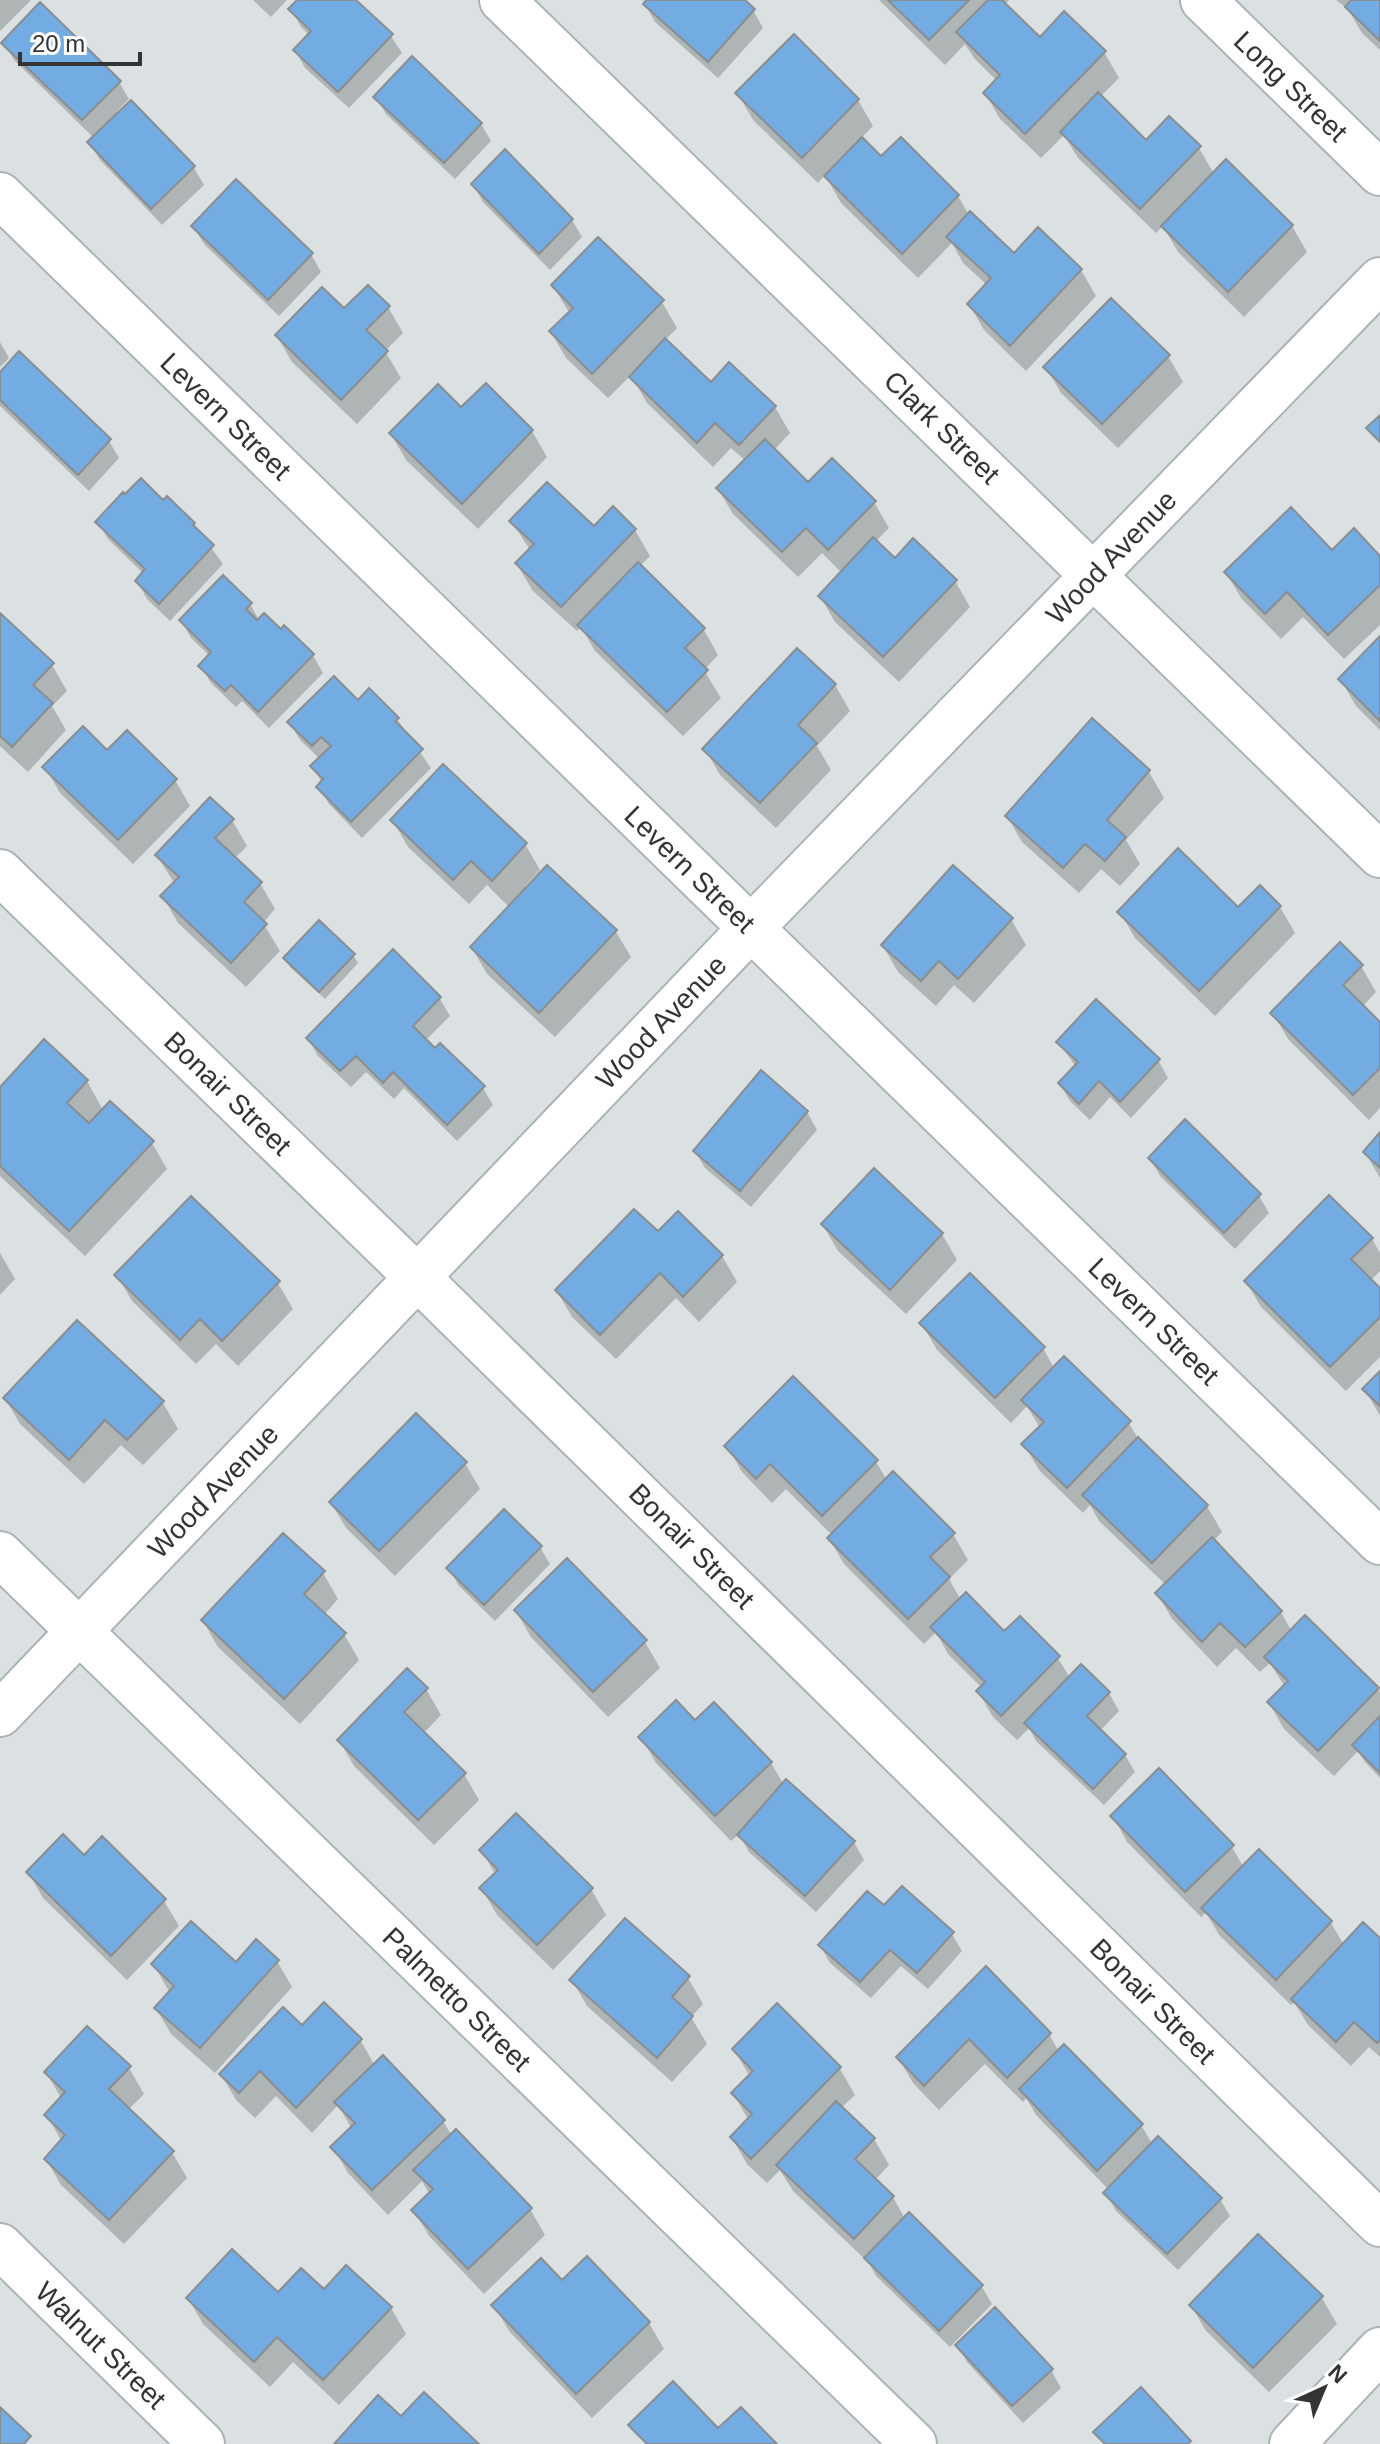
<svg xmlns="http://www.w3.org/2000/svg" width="1380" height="2444" font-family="Helvetica,sans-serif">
	<rect width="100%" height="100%" fill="#dbe1e3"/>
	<path fill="#0003" d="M0,0H31L0,31Z
		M253,0H287L271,17Z
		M299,0H353L391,36L402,53L349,108L305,68L295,50L309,35L301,27L291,9Z
		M649,0H742L753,10L763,28L718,78L655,22L645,4Z
		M879,0H1009L1004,5L1040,40L1104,52L1119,78L1100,97L1146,142L1199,148L1214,174L1292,226L1307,252L1244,317L1178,252L1163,226L1156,233L1078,158L1064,135L1041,158L1000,119L985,93L997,81L974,58L965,44L945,65Z
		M1336,0H1380V50L1362,33L1348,9Z
		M4,43L119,82L129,99L117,111L120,114L131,103L194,168L204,185L162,225L100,160L90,143L94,138L14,60Z
		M738,94L858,100L873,126L861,138L881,159L958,196L969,215L1014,256L1081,270L1096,296L1026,371L984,330L969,304L987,285L963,263L952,243L918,278L841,203L825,175L818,183L753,120Z
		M376,97L481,124L491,141L455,179L386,114Z
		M473,184L572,220L582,237L550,270L483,202Z
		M193,226L311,254L321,272L279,316L204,244Z
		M553,286L662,302L677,328L664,341L711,385L775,407L790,433L773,451L808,485L874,502L889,528L875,542L895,560L955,581L970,607L899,682L835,622L820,596L842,573L822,553L798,577L733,514L718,489L746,461L731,448L713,467L647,403L631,375L608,398L566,358L551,332L570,314Z
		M388,307L403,333L385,351L401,378L357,424L292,362L277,336Z
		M0,342L9,358L0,367Z
		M1168,356L1183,382L1118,448L1061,393L1046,367Z
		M0,374L109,441L119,458L89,491L0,406Z
		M486,386L532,431L547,457L478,529L406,460L391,434L461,410Z
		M163,503L194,524L223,564L170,621L147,599L137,581L144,574L108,539L98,522Z
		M512,522L635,530L650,556L639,567L704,630L718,655L704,670L721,698L683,736L595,651L581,627L577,631L532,590L517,564L530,550Z
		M1332,552L1380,559V625L1344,659L1303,617L1281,639L1241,598L1226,572Z
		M250,604L259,620L313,655L323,673L269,728L242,701L236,707L211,683L201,666L210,656L191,638L181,620Z
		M0,615L52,665L67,691L52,706L66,730L28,772L0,746Z
		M1380,639V730L1356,706L1341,680Z
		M835,685L850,711L817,746L831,770L776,828L720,775L705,749Z
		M369,691L397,719L431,768L362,838L329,804L319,787L322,783L313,767L320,759L300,740L290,723L358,702Z
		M1092,721L1149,772L1164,798L1126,840L1140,864L1120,886L1101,869L1079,893L1022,842L1007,816Z
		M107,753L175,780L190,806L133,864L60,793L45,767Z
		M232,820L247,846L234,859L260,883L275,909L263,923L280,951L246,987L178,923L163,897L175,884L157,856Z
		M393,821L525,844L540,870L525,886L528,889L548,868L616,932L631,957L555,1037L487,974L472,948L510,908L487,885L469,904L408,847Z
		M1280,907L1295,933L1215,1016L1135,938L1120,912Z
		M1011,919L1026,945L974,1003L954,985L936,1006L898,972L883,946Z
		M393,952L440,999L450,1016L425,1041L483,1088L493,1105L457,1141L404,1088L394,1099L366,1072L351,1087L318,1056L308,1038Z
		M353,955L358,963L325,999L290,967L286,958Z
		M1361,966L1376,992L1362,1007L1380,1025V1108L1369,1120L1288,1039L1273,1013Z
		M1059,1043L1158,1060L1168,1078L1131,1118L1110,1097L1090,1120L1070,1101L1060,1084L1076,1067Z
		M87,1081L103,1110L152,1143L167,1169L85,1256L0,1176V1090Z
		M807,1112L817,1130L751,1207L705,1168L695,1151Z
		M1380,1135V1178L1365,1152Z
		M1150,1158L1259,1196L1269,1213L1235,1249L1160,1176Z
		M874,1171L942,1234L957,1260L906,1314L838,1251L823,1225Z
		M658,1234L722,1256L737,1282L699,1322L676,1298L616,1359L572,1317L557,1291Z
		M1372,1239L1380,1253V1271L1370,1281L1380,1291V1357L1346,1391L1261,1307L1246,1281Z
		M0,1253L15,1279L0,1295Z
		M117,1275L278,1283L293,1309L238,1366L216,1344L196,1364L132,1301Z
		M77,1322L163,1403L178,1429L143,1465L121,1445L84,1484L20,1424L5,1398Z
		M922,1324L1043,1348L1054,1368L1129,1423L1141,1444L1207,1506L1222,1532L1213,1541L1281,1612L1292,1632L1378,1689L1380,1693V1778L1365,1762L1358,1751L1334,1776L1284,1729L1269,1703L1285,1687L1270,1663L1260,1672L1236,1648L1217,1667L1172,1619L1157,1593L1166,1585L1099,1521L1090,1505L1083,1513L1039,1470L1024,1444L1040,1428L1027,1406L1011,1423L937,1350Z
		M1380,1374V1416L1365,1389Z
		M727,1446L876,1462L887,1480L953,1534L968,1560L949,1579L961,1600L1004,1633L1058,1658L1070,1678L1081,1667L1109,1693L1119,1711L1100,1731L1125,1755L1135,1772L1104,1805L1036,1741L1029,1728L1017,1740L993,1717L978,1691L982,1688L948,1654L936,1632L924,1644L844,1564L829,1538L832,1535L786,1489L772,1503L742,1472Z
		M465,1463L480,1489L395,1576L346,1528L331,1503Z
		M283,1536L323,1573L338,1599L324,1615L344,1634L359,1660L300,1724L218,1647L203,1621Z
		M540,1547L550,1564L495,1621L459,1586L449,1569Z
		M516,1611L645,1642L660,1668L608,1717L531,1637Z
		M426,1689L441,1715L423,1734L464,1774L479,1800L434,1845L354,1766L339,1740Z
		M695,1723L771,1763L784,1785L854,1842L864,1860L816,1912L749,1852L739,1834L731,1841L656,1763L641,1737Z
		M1113,1816L1232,1847L1244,1868L1259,1852L1331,1923L1344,1945L1380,1941V2057L1369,2047L1351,2066L1308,2025L1294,2002L1291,2005L1219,1935L1206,1912L1201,1917L1127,1842Z
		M482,1851L591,1889L606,1915L553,1970L497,1915L482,1889L495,1874Z
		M84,1858L164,1901L179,1926L127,1980L43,1898L28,1872Z
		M884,1908L952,1934L962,1951L928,1989L901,1966L871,1998L830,1963L820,1945Z
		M277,1961L292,1987L215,2073L171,2034L156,2008L170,1993L154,1965Z
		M986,1969L1049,2034L1059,2052L1141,2125L1153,2145L1220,2199L1230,2216L1178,2270L1116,2211L1106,2193L1109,2190L1036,2115L1026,2098L1023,2102L985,2064L939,2110L913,2083L898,2057Z
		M688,1978L703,2004L691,2017L707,2044L672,2082L587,2006L572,1980Z
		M324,2005L361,2041L375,2066L443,2121L452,2136L530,2209L545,2235L484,2294L429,2236L414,2210L430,2195L422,2181L388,2215L348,2173L333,2147L352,2129L338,2105L312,2133L276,2096L255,2118L236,2100L221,2074L302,2028Z
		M777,2006L840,2069L855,2095L841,2108L874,2139L889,2165L875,2180L893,2197L905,2219L909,2215L982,2287L992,2304L950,2347L876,2276L869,2263L793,2191L780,2170L767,2183L747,2164L732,2138L749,2121L733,2093L750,2077L734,2049Z
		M129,2068L144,2094L128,2110L172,2152L187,2178L124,2244L61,2185L46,2159L62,2142L47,2115L61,2098L46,2072Z
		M1258,2237L1322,2298L1337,2324L1269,2392L1206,2331L1191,2305Z
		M586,2259L649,2323L664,2349L592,2418L509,2331L494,2305L562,2283Z
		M324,2292L391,2308L406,2334L339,2405L293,2362L270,2387L203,2324L188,2298Z
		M957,2345L1051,2370L1061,2388L1023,2423L967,2362Z"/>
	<path fill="#73abe3" stroke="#8a8e91" stroke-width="2" d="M297,0H356L393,34L338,92L293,50L311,31L288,9Z
		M646,0H745L755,9L708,62L643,4Z
		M888,0H969L929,40Z
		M988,0H1002L1040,37L1064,11L1106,51L1025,134L983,93L1000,75L956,32Z
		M1351,0H1380V41L1345,7Z
		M40,2L121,81L82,120L1,43Z
		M794,34L859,99L802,158L735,93Z
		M412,56L482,123L444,163L373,97Z
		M1098,92L1146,140L1169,116L1201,146L1140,209L1060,132Z
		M131,100L195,166L151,209L87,142Z
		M862,137L881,156L901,137L959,195L902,254L824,176Z
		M505,149L573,219L539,254L471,184Z
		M1226,159L1293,225L1228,292L1161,226Z
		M236,179L313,253L268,300L191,226Z
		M970,211L1014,253L1038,227L1082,269L1010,346L967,304L991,278L946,237Z
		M598,237L664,300L592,374L549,331L573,308L551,285Z
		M368,285L390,306L366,330L388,351L341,400L275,335L322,287L344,308Z
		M1111,298L1170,355L1102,424L1043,367Z
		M665,338L711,382L729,362L776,406L739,445L715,423L697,443L629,377Z
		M19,351L111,439L78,475L0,400V372Z
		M486,383L533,430L462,504L389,433L438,384L461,407Z
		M1380,415V442L1366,428Z
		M765,439L808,482L832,458L876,501L828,550L806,528L782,552L716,488Z
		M141,478L163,500L167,496L195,523L193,525L214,545L159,604L135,581L145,569L95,522L123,492L125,494Z
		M547,482L594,526L613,506L636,529L561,607L515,563L534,544L509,521Z
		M1291,507L1332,550L1354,528L1380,556V585L1328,635L1287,592L1265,614L1224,572Z
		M873,537L895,558L913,538L957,580L883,657L818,596Z
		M638,562L705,628L685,648L708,670L667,712L577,625Z
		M223,575L252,603L246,609L257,620L264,613L281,629L284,625L314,654L258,712L231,685L225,691L198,666L211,652L179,620Z
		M0,613L54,663L33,685L53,703L12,747L0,736Z
		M1380,636V721L1338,679Z
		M797,648L836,684L798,725L817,743L760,803L702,749Z
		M334,676L358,700L369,688L399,718L395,721L423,749L351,822L316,787L323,779L310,766L331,746L321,737L312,746L287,722Z
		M1092,718L1150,770L1107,820L1126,837L1105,861L1085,844L1063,868L1005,816Z
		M83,726L107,750L127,730L177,779L118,840L42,767Z
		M443,764L527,843L492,881L471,861L453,880L390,820Z
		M210,797L234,819L215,838L262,882L244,902L267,924L231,963L160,896L179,877L155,855Z
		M1178,848L1238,907L1260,885L1281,906L1199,991L1117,912Z
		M547,865L617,930L539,1013L470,947Z
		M953,865L1013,918L958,979L939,961L921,981L881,945Z
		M319,920L355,954L319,992L283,958Z
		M1340,942L1363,965L1343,985L1380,1022V1068L1353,1095L1270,1013Z
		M393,949L441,997L413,1026L435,1048L440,1043L485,1086L447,1125L393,1072L383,1083L356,1056L340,1071L306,1038Z
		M1096,999L1160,1059L1120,1102L1099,1081L1079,1104L1058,1083L1078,1062L1056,1042Z
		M44,1039L88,1080L67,1103L89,1123L110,1101L154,1141L69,1231L0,1166V1087Z
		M761,1070L808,1111L740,1191L693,1151Z
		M1185,1119L1261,1194L1224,1233L1148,1158Z
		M1380,1132V1168L1363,1152Z
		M874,1168L943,1233L890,1290L821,1224Z
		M1329,1195L1373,1238L1351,1259L1380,1288V1317L1330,1367L1244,1281Z
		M191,1196L280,1281L222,1341L200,1319L180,1340L114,1275Z
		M634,1209L658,1231L678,1211L723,1255L683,1297L660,1273L600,1335L555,1290Z
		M970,1273L1045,1347L995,1398L919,1323Z
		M77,1320L164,1401L127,1440L105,1420L69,1460L3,1398Z
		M1064,1356L1131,1421L1067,1488L1021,1444L1044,1422L1021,1400Z
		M1380,1371V1406L1362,1389Z
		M793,1376L878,1460L822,1516L770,1464L756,1479L724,1446Z
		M416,1413L467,1462L379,1551L329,1502Z
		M1138,1437L1208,1505L1152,1563L1082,1495Z
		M893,1471L955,1533L930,1557L950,1577L908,1619L827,1538Z
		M504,1509L542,1546L484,1605L446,1568Z
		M283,1533L325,1571L304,1594L346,1633L284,1699L201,1620Z
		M1212,1537L1282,1611L1245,1647L1220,1623L1202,1642L1155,1593Z
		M567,1558L647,1640L593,1692L514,1610Z
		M966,1592L1004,1631L1020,1616L1060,1656L1001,1716L976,1691L985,1682L930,1627Z
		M1305,1615L1379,1688L1318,1751L1267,1702L1288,1681L1264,1657Z
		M1081,1664L1110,1692L1087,1716L1126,1754L1093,1789L1024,1723Z
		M407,1668L428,1688L404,1712L466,1773L418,1820L337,1740Z
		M676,1700L695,1720L714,1702L772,1762L715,1816L638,1737Z
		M1380,1716V1773L1352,1745Z
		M1159,1768L1234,1845L1185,1892L1110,1816Z
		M786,1779L855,1841L805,1896L737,1835Z
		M516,1813L593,1888L537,1945L479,1888L498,1870L479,1850Z
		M63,1834L84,1855L102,1836L166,1899L111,1956L26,1872Z
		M1259,1849L1332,1921L1276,1980L1201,1908Z
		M902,1886L954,1932L917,1973L890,1950L860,1982L818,1945L867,1891L884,1905Z
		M625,1918L690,1976L672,1997L693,2016L657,2058L569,1980Z
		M191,1921L236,1962L256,1939L279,1960L200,2048L154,2008L174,1986L151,1964Z
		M1363,1922L1380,1938V2040L1377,2043L1354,2022L1336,2042L1291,1999Z
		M986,1966L1051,2033L1007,2078L969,2039L924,2086L896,2057Z
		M324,2002L362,2039L296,2108L260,2071L239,2093L219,2074L283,2007L302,2025Z
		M777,2003L841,2067L751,2159L730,2137L752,2114L731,2093L753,2071L732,2049Z
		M87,2026L131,2066L109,2089L174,2151L109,2220L44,2159L65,2135L44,2115L65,2092L44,2072Z
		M1064,2044L1143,2124L1097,2171L1019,2089Z
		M383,2055L445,2120L372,2190L330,2147L355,2123L334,2102Z
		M836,2101L875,2138L855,2159L894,2196L854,2239L776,2165Z
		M456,2129L532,2208L468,2269L411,2210L433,2189L413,2170Z
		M1158,2136L1222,2198L1167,2254L1103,2193Z
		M909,2212L983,2285L939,2331L864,2258Z
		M1258,2234L1323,2296L1253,2368L1189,2305Z
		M232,2249L278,2292L301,2268L324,2289L346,2265L392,2307L323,2380L277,2337L254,2362L186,2298Z
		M587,2256L650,2322L576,2394L491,2305L541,2258L562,2280Z
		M995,2307L1053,2369L1012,2406L955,2345Z
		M673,2381L718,2428L741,2407L777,2444H647L628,2425Z
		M1141,2387L1191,2441L1188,2444H1105L1093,2432Z
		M424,2392L479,2444H334L378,2395L401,2416Z
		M0,2407L31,2436L24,2444H0Z"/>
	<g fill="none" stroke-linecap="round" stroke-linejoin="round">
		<defs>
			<path id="street" d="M502,0L1380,855
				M1203,0L1380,173
				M0,195L1380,1542
				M0,872L417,1277L1380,2224
				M0,1714L751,928L1380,280
				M0,2246L202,2444
				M1292,2444L1380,2350"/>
			<path id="secondary" d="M0,1554L914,2444"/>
		</defs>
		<use href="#street" stroke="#adb2b4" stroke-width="48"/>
		<use href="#secondary" stroke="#adb2b4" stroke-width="48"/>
		<use href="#street" stroke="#fff" stroke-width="44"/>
		<use href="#secondary" stroke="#fff" stroke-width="44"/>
	</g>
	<g text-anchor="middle" stroke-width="6" stroke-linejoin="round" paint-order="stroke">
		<g font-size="28" fill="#323435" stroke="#fff">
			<text transform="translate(1291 86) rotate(44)" y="10">Long Street</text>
			<text transform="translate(226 416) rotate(44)" y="10">Levern Street</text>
			<text transform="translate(942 427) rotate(44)" y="10">Clark Street</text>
			<text transform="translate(1111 557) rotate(-46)" y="10">Wood Avenue</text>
			<text transform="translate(690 869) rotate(44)" y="10">Levern Street</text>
			<text transform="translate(661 1022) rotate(-46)" y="10">Wood Avenue</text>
			<text transform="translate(228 1093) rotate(44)" y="10">Bonair Street</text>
			<text transform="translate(1154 1321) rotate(44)" y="10">Levern Street</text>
			<text transform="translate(213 1491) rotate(-46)" y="10">Wood Avenue</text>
			<text transform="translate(692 1546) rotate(45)" y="10">Bonair Street</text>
			<text transform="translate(457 1999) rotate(44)" y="10">Palmetto Street</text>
			<text transform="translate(1153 2001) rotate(45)" y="10">Bonair Street</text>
			<text transform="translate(101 2345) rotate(44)" y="10">Walnut Street</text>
		</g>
	</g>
	<g transform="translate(1324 2388) rotate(44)" stroke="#ffffff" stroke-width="6" paint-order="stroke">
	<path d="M0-6L14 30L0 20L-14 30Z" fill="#323435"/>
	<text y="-12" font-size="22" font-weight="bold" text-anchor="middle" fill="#323435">N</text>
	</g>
	<path d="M20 52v12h120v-12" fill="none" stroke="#323435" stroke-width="4"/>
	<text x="32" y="52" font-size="24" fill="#323435" stroke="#ffffff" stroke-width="6" paint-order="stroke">20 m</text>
</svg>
